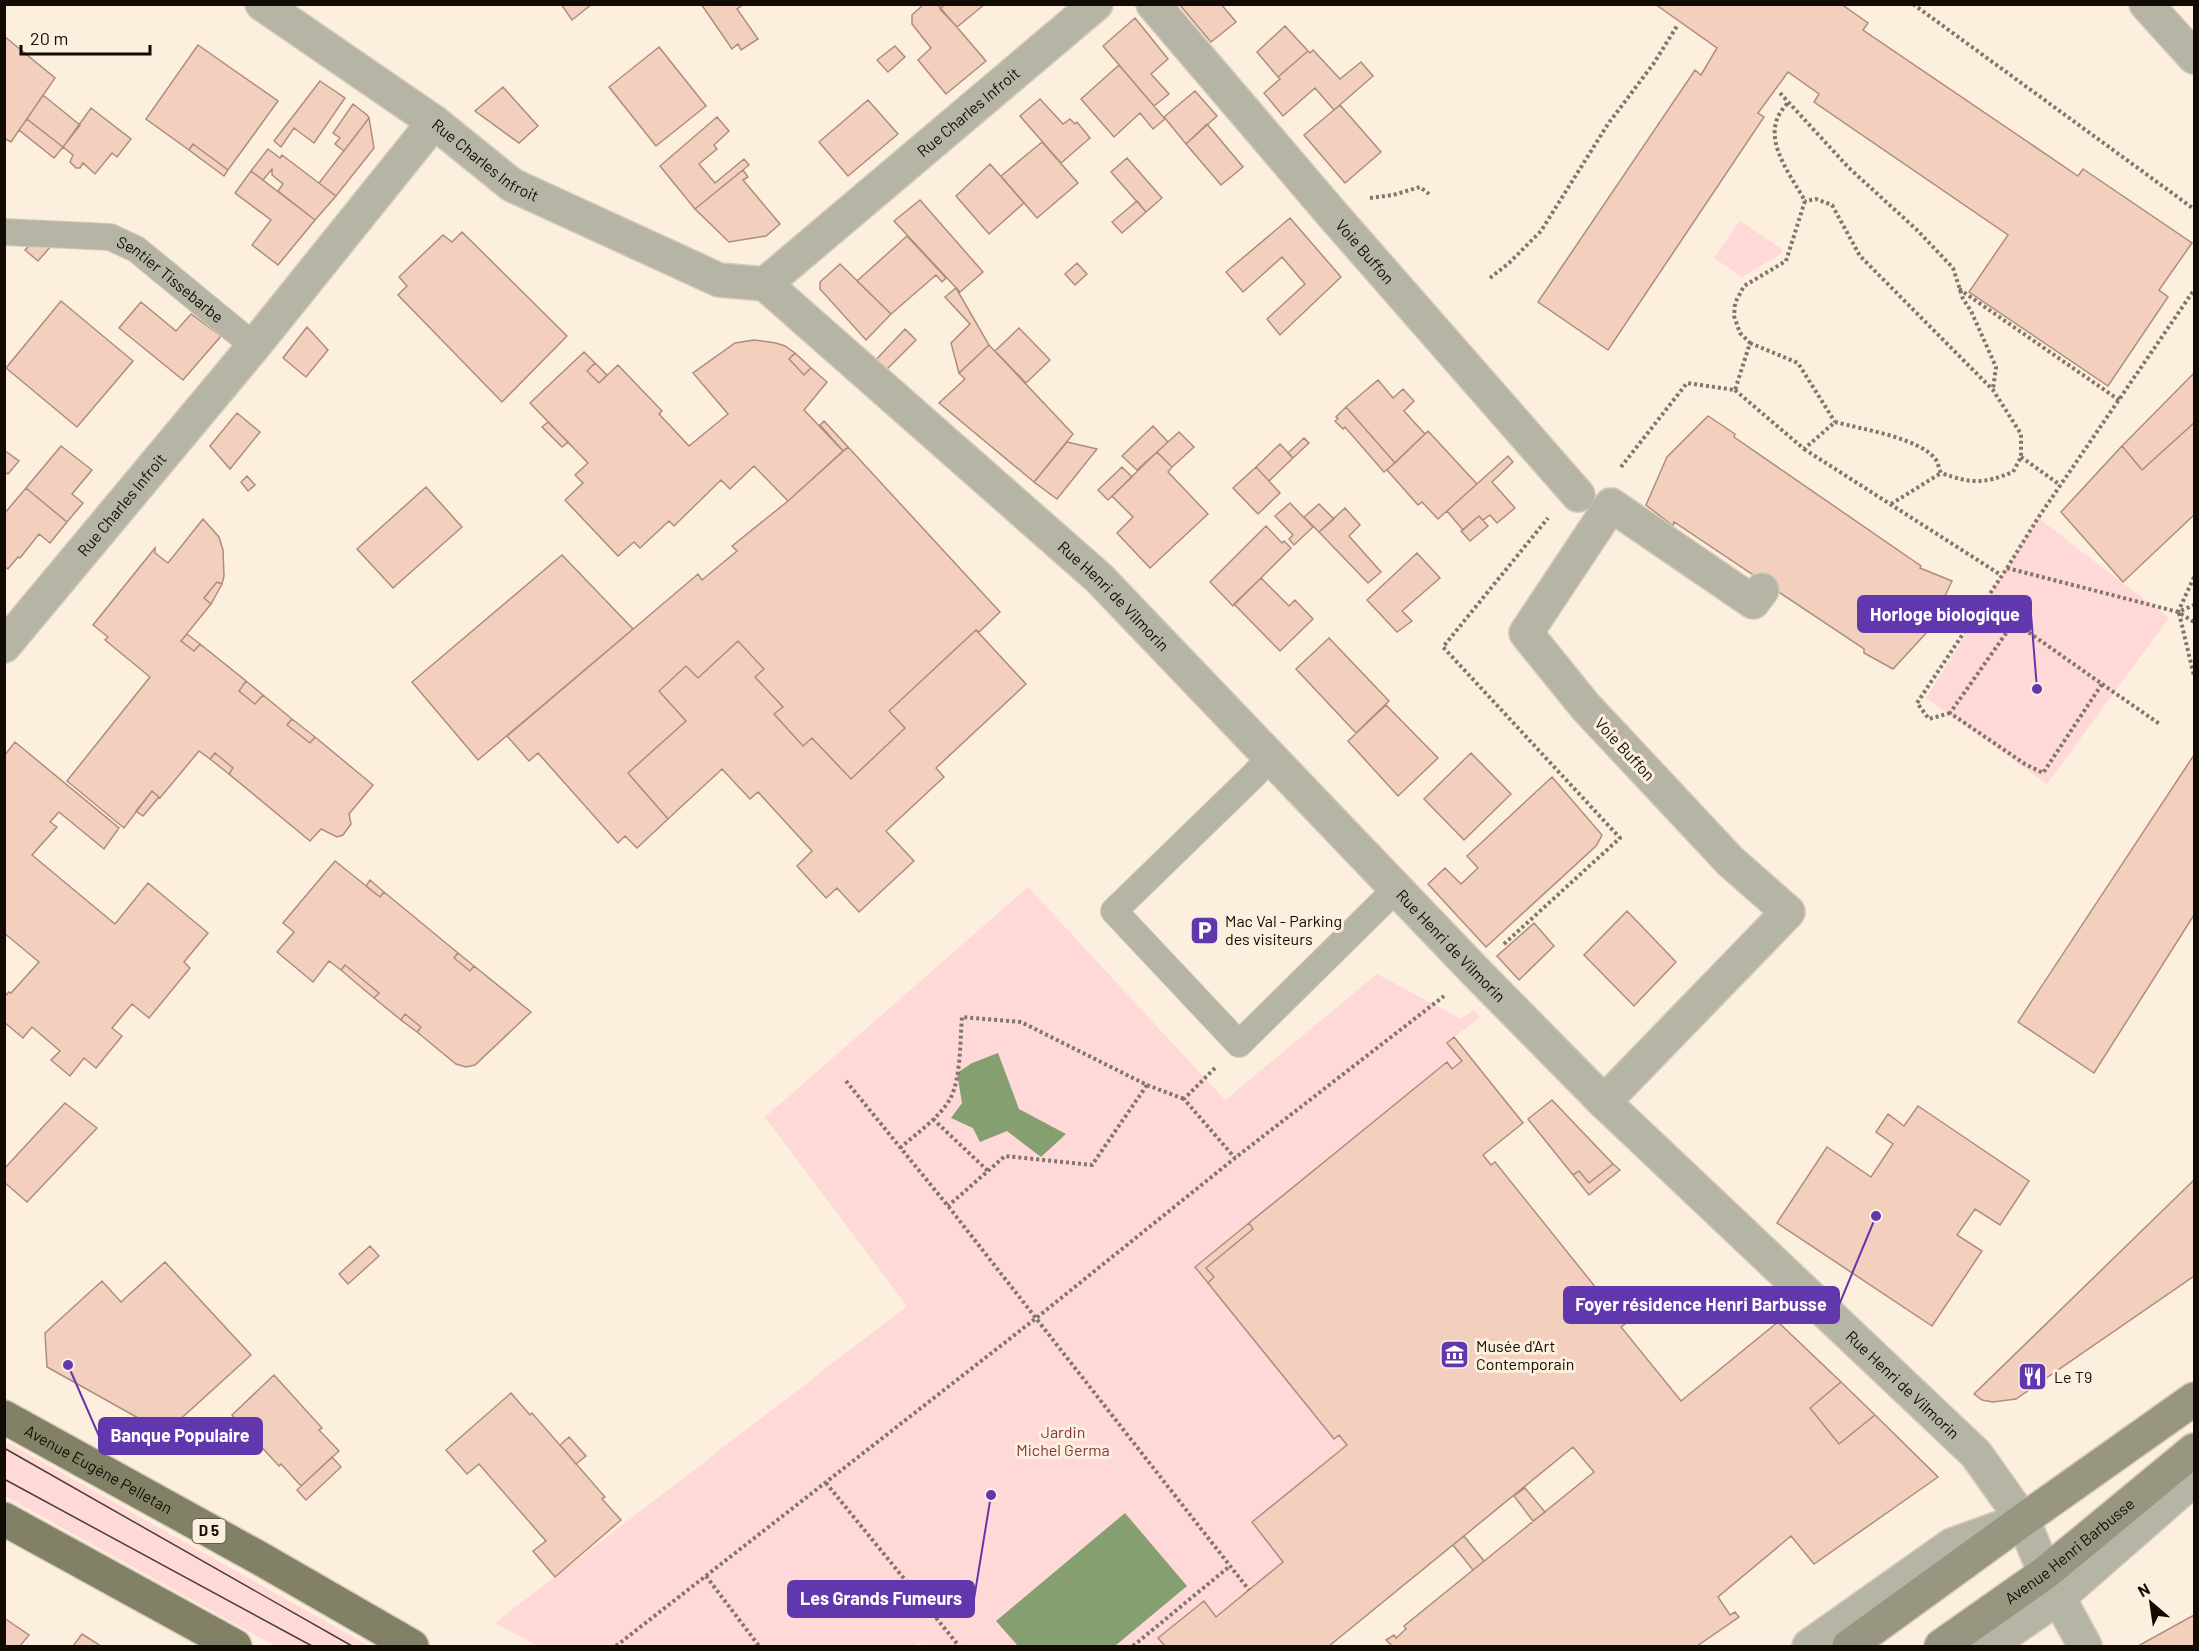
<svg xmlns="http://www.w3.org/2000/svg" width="2199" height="1651" font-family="Barlow,sans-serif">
	<rect width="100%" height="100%" fill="#fdefdd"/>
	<path fill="#ffd9d8" d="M1740,221L1783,250L1781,254L1742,277L1714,258Z
		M2038,518L2169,618L2047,784L1926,698Z
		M1028,887L1225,1100L1377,974L1461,1019L1474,1010L1480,1018L1447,1042L1462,1061L1452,1069L1446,1063L1195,1267L1334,1439L1339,1435L1347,1445L1252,1522L1283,1562L1216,1617L1203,1602L1158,1638L1165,1646H922L920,1643L915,1646H538L495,1623L907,1306L765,1117Z
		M5,1441L369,1646H275L5,1496Z"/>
	<path fill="#859f70" d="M998,1053L1019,1109L1066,1134L1041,1157L1007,1131L980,1142L973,1128L951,1118L962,1103L957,1073L972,1063Z
		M1125,1513L1187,1586L1115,1646H1018L996,1621Z"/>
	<path fill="#f3cfbe" stroke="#ae8d7d" stroke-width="1.5" d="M561,4H592L572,20Z
		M701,4H744L737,9L758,39L741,50L738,44L732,49Z
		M924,4H937L986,61L946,94L918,60L931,48L912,24V15Z
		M945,4H985L957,27L940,9Z
		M1179,4H1221L1236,22L1211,42Z
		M1655,4H1841L1868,23L1863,30L2078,176L2083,169L2192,243L2159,290L2168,297L2108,386L1969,292L2008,235L1814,102L1819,94L1788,72L1758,113L1764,117L1608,350L1538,302L1695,70L1701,75L1717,48Z
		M1135,18L1168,59L1151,74L1169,94L1154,106L1103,46Z
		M1285,26L1308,51L1278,77L1257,52Z
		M4,36L55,78L11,142L4,138Z
		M198,45L278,101L228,170L193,144L189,150L146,119Z
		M895,46L905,57L888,72L877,60Z
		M659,47L706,106L656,146L609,87Z
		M1313,50L1340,79L1361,62L1373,76L1334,110L1315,88L1283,116L1264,93L1280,79L1278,77L1308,51L1310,53Z
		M1119,65L1165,119L1153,129L1140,113L1114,137L1081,99Z
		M320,81L345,98L314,143L294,128L281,147L274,141Z
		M503,87L538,126L519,143L475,111Z
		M1195,91L1217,116L1186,144L1164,117Z
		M43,95L80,125L63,147L27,119Z
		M1040,99L1063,124L1070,119L1075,124L1077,122L1090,138L1061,163L1020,116Z
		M868,100L898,134L848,176L819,142Z
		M353,104L367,115L369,118L344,151L335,144L340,138L333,133Z
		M1340,105L1381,152L1345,183L1304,135Z
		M91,108L131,139L117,157L112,153L95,174L83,163L80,168H76L70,162L73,155L63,147Z
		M717,117L729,131L714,145L717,149L699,164L715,183L744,159L749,165L695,209L660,166Z
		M369,118L374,148L336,196L319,183Z
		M27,119L63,147L54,158L19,130Z
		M1207,124L1243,167L1221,185L1186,144Z
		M1042,142L1078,183L1037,218L1001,176Z
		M193,144L228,170L224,176L189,150Z
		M268,149L280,158L282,155L336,196L315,220L278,191L283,184L272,175V169L263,180L251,171Z
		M1127,158L1162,198L1146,212L1111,172Z
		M990,164L1024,203L989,234L956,196Z
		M743,170L748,177L743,180L780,224L766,236L729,242L695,209Z
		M251,171L315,220L278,265L252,245L271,220L235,193Z
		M920,200L983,272L960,292L894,221Z
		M1137,201L1146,212L1122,233L1112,222Z
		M1290,218L1341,277L1280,335L1267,319L1305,284L1282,257L1243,292L1226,272Z
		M462,232L567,336L502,402L398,295L407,286L399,277L443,235L452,242Z
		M907,236L946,278L942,282L936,275L891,314L857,281Z
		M31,244L51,246L38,261L25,250Z
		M1077,263L1087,274L1075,285L1065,274Z
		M840,264L891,314L866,340L820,289V282Z
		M956,288L989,345L959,373L951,343L970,324L945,297Z
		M61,301L133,361L77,427L6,368Z
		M141,302L176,331L191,314L221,336L183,380L119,328Z
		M307,327L328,350L306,377L283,358Z
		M1019,328L1050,360L1026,383L995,351Z
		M905,329L916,340L883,373L872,364Z
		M754,340L776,343L785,346L795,353L789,359L804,375L811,368L827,382L804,410L843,451L788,501L754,466L730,489L721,480L674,526L669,521L640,548L634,542L618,556L565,500L583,483L575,475L588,463L530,403L584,352L595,363L587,371L599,383L618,365L662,411L659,414L689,446L728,414L693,373L735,343Z
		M989,345L1073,434L1034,482L939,403L965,379L959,373Z
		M795,353L811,368L804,375L789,359Z
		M595,363L607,375L599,383L587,371Z
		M2194,373V423L2142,470L2122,446Z
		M1378,380L1393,398L1403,389L1414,401L1404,411L1425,434L1395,463L1346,407Z
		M1346,407L1395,463L1384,472L1345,427L1343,429L1335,421L1338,419L1336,417Z
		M237,413L260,432L230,469L210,446Z
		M1708,416L1735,434L1734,437L1921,566L1920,568L1952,581L1929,630L1893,669L1864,653V649L1674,522L1673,526L1646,505L1667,457Z
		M824,421L848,447L843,451L820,425Z
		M548,422L568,442L562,447L542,427Z
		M2194,423V515L2123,582L2061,512L2122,446L2142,470Z
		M1153,426L1168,442L1137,470L1122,456Z
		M1428,431L1477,484L1438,519L1422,502L1418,505L1387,470Z
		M1179,432L1194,447L1172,467L1157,452Z
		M1304,438L1309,443L1293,458L1288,453Z
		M1067,442L1097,449L1057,499L1034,482Z
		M1280,444L1293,458L1269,481L1256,467Z
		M61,446L92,470L72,494L83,503L67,522L26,488Z
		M848,447L1000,612L979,632L976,630L889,711L905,728L851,779L812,738L803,746L774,714L783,707L755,677L764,669L738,641L698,678L686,666L659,691L686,721L628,773L668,819L637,848L625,836L618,843L538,753L529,761L507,736L698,574L702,580L737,551L732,546L788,501Z
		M4,450L19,461L8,474L4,471Z
		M1157,452L1172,467L1168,472L1208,514L1150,568L1117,533L1133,517L1112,496Z
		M1508,456L1513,462L1492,482L1515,508L1497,523L1490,515L1483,520L1479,516L1463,530L1447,511Z
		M1122,467L1132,477L1108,500L1098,490Z
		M1256,467L1280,493L1258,514L1233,488Z
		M247,476L255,485L248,491L241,482Z
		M426,487L462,527L393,588L357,549Z
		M26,488L67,522L50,543L39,534L20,558L18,557L8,569L4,566V514Z
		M1290,503L1313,527L1294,545L1289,539L1293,535L1275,516Z
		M1319,504L1334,519L1319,532L1304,517Z
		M1345,508L1360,525L1349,536L1381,572L1368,583L1319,532Z
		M1479,516L1488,526L1470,541L1461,531Z
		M203,519L219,537L223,550L224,576L222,584L217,582L204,598L211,604L181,641L194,651L200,644L246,681L239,691L255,704L263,695L292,719L287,725L310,743L315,737L373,785L349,814L351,824L343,835L337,837L321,829L310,841L229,774L233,768L215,753L210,759L199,751L160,798L152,791L124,828L67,781L150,677L105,640L108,637L93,625L155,548V553L168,563Z
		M1266,526L1282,543L1284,541L1291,548L1233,606L1210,582Z
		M1417,553L1440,578L1402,611L1412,621L1397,632L1367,600Z
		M562,555L633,629L478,760L412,682Z
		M1261,578L1289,606L1295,600L1313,619L1280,651L1234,604Z
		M217,582L222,584L211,604L204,598Z
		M976,630L1026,684L936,768L944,777L886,831L914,861L859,912L837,888L826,898L797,866L812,851L758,792L750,799L722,769L668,819L628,773L686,721L659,691L686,666L698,678L738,641L764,669L755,677L783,707L774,714L803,746L812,738L851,779L905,728L889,711Z
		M187,634L200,644L194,651L181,641Z
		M1329,638L1389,701L1356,733L1296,669Z
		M246,681L263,695L255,704L239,691Z
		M1386,705L1438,758L1398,796L1348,741Z
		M292,719L315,737L310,743L287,725Z
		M15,742L119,828L104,849L59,812L50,822L57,827L32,855L115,924L148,883L208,933L184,962L190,968L149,1018L132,1004L112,1028L122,1036L96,1068L84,1058L70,1076L51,1060L60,1051L32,1027L23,1038L4,1022V997L9,992L11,993L39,962L4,933V756Z
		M215,753L233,768L229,774L210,759Z
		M1471,753L1511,794L1464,840L1424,799Z
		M2194,755V915L2094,1073L2018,1022Z
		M1552,777L1602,835L1596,846L1486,947L1428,884L1445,868L1461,884L1478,868L1467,856Z
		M152,791L159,797L143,816L136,811Z
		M335,861L380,897L384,892L458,953L454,958L470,971L474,966L531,1012L475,1065L466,1067L456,1064L417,1032L421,1027L405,1014L401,1020L374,998L379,993L345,965L341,970L329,961L313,982L277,952L294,932L283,923Z
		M370,880L384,892L380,897L366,886Z
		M1627,911L1676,962L1634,1006L1584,955Z
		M1534,923L1554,946L1519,980L1497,956Z
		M458,953L474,966L470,971L454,958Z
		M345,965L379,993L374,998L341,970Z
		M405,1014L421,1027L417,1032L401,1020Z
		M1454,1037L1523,1123L1483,1155L1491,1165L1495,1162L1625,1324L1621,1327L1681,1401L1778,1322L1841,1382L1810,1408L1839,1444L1875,1415L1938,1477L1814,1564L1791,1536L1718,1597L1730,1615L1735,1612L1739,1617L1697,1646H1392L1386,1640L1394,1635L1396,1638L1406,1629L1404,1626L1594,1472L1573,1447L1329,1646H1165L1158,1638L1204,1601L1216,1617L1283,1562L1252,1522L1347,1445L1339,1435L1334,1439L1208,1283L1214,1277L1206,1268L1253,1229L1249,1223L1447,1062L1452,1069L1462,1061L1447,1043Z
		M1552,1100L1613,1164L1589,1183L1579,1171L1573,1175L1528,1119Z
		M65,1103L97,1128L27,1202L4,1182V1169Z
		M1918,1106L2029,1181L2000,1225L1975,1209L1957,1235L1982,1251L1932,1326L1777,1223L1827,1147L1871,1177L1893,1144L1876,1132L1888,1114L1904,1126Z
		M1613,1164L1620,1170L1589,1195L1573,1175L1579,1171L1589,1183Z
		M2194,1180V1276L2016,1399L1993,1402L1982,1400L1974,1394Z
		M1249,1223L1253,1229L1206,1268L1214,1277L1208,1283L1195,1267Z
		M370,1246L379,1256L348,1284L339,1274Z
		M165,1262L251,1355L165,1433L47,1367L45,1333L102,1281L121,1302Z
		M274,1375L322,1428L319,1430L339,1451L301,1486L281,1464L279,1466L232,1415Z
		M1841,1382L1875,1415L1839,1444L1810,1408Z
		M511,1393L530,1415L532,1413L605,1497L602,1499L621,1520L555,1577L533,1551L546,1541L479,1464L467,1474L446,1450Z
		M569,1437L586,1456L576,1464L560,1445Z
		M332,1457L341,1467L306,1500L297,1490Z
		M1525,1488L1545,1512L1533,1521L1514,1496Z
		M1464,1536L1484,1561L1473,1570L1453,1545Z
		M2194,1615V1646H2138Z
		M4,1618L29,1635L20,1646H4Z
		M82,1634L101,1646H73Z"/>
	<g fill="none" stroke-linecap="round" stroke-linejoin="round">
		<defs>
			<g id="lane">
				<path id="s1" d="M4,232L110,237L136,249L254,346"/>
				<path d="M1270,757L1254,775L1114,911L1239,1044L1396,889"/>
			</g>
			<g id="street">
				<path id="s2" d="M262,4L434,122L512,185L719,280L765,284L1096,4"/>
				<path id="s3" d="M1153,4L1332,214L1578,495"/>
				<path d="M2146,4L2194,57"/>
				<path id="s4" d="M765,284L1099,578L1475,971L1604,1102L1976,1454L2023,1520L2045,1573L2085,1646"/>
				<path id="s5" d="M4,646L254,346L434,122"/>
				<path d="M1604,1102L1788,912L1730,861L1585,706L1526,633L1611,505L1753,602L1762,590"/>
				<path d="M1809,1646L1952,1545L2013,1523"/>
				<path d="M1988,1646L2058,1598L2194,1479"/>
			</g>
			<g id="secondary">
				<path d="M1849,1646L2023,1520L2194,1399"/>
				<path id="s6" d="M1941,1646L2045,1573L2194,1450"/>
			</g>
			<g id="primary">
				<path id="s7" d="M4,1417L261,1559L412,1646"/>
				<path d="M4,1519L235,1646"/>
			</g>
		</defs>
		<use href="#lane" stroke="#d7cbba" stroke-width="28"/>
		<use href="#street" stroke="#d7cbba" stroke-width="36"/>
		<use href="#secondary" stroke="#d7cbba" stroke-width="36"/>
		<use href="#primary" stroke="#d7cbba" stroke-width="36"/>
		<path stroke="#81766a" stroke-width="4" stroke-dasharray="3 3" stroke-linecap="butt" d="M1913,4L2194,209
			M1780,93L1849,168L1917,230L1953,268L1963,299L1971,311L1996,367L1993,389
			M1370,198L1393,195L1420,187L1429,194
			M1490,278L1509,263L1541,231L1608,124L1654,63L1677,26
			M1959,289L2119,400
			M1750,343L1798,363L1835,422
			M1735,390L1804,449L1835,422C1861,429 1921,438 1936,460C1938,463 1939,469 1941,473C1973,484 1982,484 2013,472L2021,457V434L1993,390L1860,256L1832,205L1816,199L1805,201
			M1804,449L2001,575
			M2021,457L2060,485
			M1621,467L1687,383L1735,390L1750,343L1740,333L1734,316L1735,303L1744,286L1786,261L1805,201C1788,170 1756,133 1789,102
			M1891,504L1941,473
			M2007,568L2178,612L2194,622
			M2194,577L2178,612L2194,605
			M2179,613L2194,676
			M2014,622L2102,684L2043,773L2025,764L1950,713Z
			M2102,684L2161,725
			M1950,713L1929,719L1917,703L2007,568L2038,518L2194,290
			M1504,944L1620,838L1443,647L1548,518
			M1215,1068L1184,1099L1235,1158
			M846,1081L948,1206L1249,1590
			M1147,1085L1184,1099
			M933,1119L988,1171
			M900,1148C917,1133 939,1118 950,1099C961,1079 960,1040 962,1017L1021,1022L1147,1085L1092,1165L1005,1156L948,1206
			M826,1483L959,1646
			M706,1576L759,1646
			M616,1646L1035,1319L1235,1158L1444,996
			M1133,1646L1230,1566"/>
		<use href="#lane" stroke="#b5b4a5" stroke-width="26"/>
		<use href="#street" stroke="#b5b4a5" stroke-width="33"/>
		<use href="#secondary" stroke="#989680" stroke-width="33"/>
		<use href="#primary" stroke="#838165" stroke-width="33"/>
		<path stroke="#484035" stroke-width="1.5" d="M4,1448L352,1646
			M4,1479L312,1646"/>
	</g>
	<defs>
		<symbol id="parking-square" viewBox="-11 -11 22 22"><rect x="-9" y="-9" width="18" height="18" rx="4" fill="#6137ae" stroke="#fdefdd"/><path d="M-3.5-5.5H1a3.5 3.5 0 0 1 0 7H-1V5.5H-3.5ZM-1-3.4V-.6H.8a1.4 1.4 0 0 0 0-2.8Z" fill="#fff"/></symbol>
		<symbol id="museum-square" viewBox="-11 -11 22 22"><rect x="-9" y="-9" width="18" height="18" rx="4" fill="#6137ae" stroke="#fdefdd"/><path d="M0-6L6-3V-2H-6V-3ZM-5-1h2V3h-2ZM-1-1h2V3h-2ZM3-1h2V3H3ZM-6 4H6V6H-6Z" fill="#fff"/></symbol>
		<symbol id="restaurant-square" viewBox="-11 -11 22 22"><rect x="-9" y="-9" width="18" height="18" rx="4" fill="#6137ae" stroke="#fdefdd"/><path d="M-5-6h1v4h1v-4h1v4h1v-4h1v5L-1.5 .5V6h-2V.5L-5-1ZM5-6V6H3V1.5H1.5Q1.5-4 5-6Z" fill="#fff"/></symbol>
	</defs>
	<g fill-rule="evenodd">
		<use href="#parking-square" x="1188" y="914" width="33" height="33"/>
		<use href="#museum-square" x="1438" y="1338" width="33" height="33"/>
		<use href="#restaurant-square" x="2016" y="1360" width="33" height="33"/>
	</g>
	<g text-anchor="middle" stroke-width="6" stroke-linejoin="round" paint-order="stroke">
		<rect fill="#fdefdd" stroke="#584f44" stroke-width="1.5" x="192.5" y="1519" width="33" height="24" rx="4.5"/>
		<g font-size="15" font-weight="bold" fill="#120b03">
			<text x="209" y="1536">D 5</text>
		</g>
		<g font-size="16" fill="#120b03" stroke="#fdefdd">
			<text dy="6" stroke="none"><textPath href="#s2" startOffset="849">Rue Charles Infroit</textPath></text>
			<text dy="6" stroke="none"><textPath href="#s2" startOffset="273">Rue Charles Infroit</textPath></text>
			<text dy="6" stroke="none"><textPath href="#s3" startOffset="326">Voie Buffon</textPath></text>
			<text dy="6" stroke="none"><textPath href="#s1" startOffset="180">Sentier Tissebarbe</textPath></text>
			<text dy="6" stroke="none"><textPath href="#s5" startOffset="184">Rue Charles Infroit</textPath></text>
			<text dy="6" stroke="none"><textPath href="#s4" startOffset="468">Rue Henri de Vilmorin</textPath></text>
			<text transform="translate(1625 749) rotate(47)" y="6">Voie Buffon</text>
			<text dy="6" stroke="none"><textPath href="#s4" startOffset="954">Rue Henri de Vilmorin</textPath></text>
			<text dy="6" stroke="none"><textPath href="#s4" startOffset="1584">Rue Henri de Vilmorin</textPath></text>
			<text dy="6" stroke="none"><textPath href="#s7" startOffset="108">Avenue Eugène Pelletan</textPath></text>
			<text dy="6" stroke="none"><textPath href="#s6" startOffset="160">Avenue Henri Barbusse</textPath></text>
		</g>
		<g font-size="16" fill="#120b03" stroke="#fdefdd" text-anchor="start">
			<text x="1225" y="927">Mac Val - Parking<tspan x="1225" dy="18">des visiteurs</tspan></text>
			<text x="1476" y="1352">Musée d'Art<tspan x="1476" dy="18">Contemporain</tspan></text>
			<text x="2054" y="1383">Le T9</text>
		</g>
		<g font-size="16" fill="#82383c" stroke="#fdefdd">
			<text x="1063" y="1438">Jardin<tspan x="1063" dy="18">Michel Germa</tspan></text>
		</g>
	</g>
	<path fill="none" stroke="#6137ae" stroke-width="2" d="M2037 689L2031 614M1876 1216L1839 1305M68 1365L99 1436M991 1495L974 1599"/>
	<g fill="#6137ae" stroke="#fdefdd" stroke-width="2">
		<circle cx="2037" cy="689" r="6"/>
		<circle cx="1876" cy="1216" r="6"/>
		<circle cx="68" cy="1365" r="6"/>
		<circle cx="991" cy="1495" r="6"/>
	</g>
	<g fill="#6137ae" stroke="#6137ae" stroke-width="2">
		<rect x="1858" y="596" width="173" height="36" rx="6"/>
		<rect x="1564" y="1287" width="275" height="36" rx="6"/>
		<rect x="99" y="1418" width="163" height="36" rx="6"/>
		<rect x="788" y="1581" width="186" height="36" rx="6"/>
	</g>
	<g font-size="18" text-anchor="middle" font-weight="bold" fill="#fff">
		<text x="1945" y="621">Horloge biologique</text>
		<text x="1701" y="1311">Foyer résidence Henri Barbusse</text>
		<text x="180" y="1442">Banque Populaire</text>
		<text x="881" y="1605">Les Grands Fumeurs</text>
	</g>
	<rect width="2199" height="1651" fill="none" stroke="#120b03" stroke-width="12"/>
	<g transform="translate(2151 1603) rotate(331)" stroke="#fdefdd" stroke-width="4.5" paint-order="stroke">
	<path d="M0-4.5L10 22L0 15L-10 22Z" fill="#120b03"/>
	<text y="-9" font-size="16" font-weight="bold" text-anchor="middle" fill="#120b03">N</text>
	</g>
	<path d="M21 45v9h129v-9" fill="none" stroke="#120b03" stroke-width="3"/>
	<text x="30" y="45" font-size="18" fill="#120b03" stroke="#fdefdd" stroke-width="4.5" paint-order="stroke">20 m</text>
</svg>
